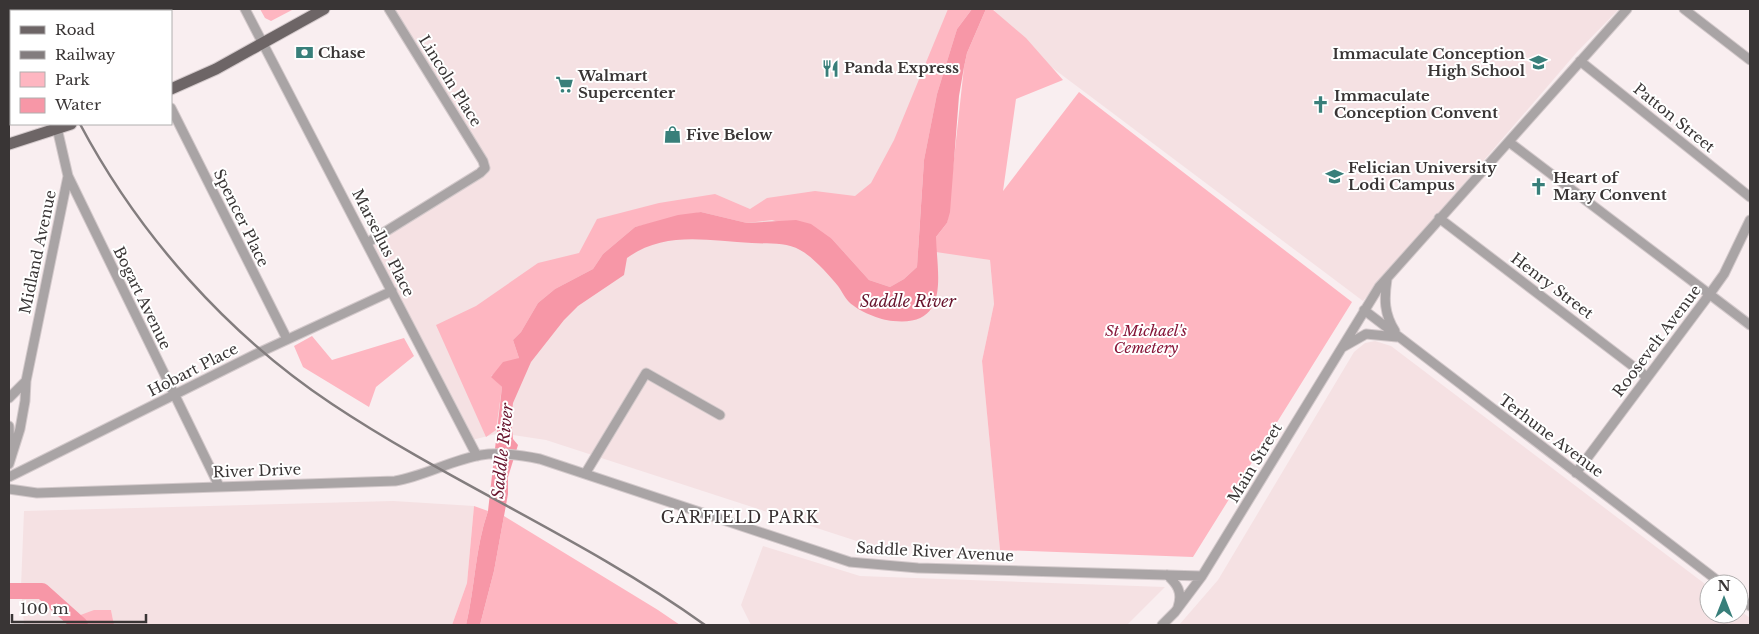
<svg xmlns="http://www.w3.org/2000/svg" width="1759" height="634" font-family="'Libre Baskerville',serif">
	<rect width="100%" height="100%" fill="#f9eef0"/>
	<path fill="#f5e1e3" d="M391,9H962L904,245L990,260L994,304L982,361L1000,550L869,545L546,440L500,433L472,440L370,244L490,169Z
		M995,9H1619L1577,52L1363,301L990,21Z
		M1375,341L1391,346L1709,587V614H1739V610L1750,618V625H1179L1218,580L1354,352L1365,343Z
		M393,501L474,506L467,583L452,625H114L111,610L67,620L72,625H24L21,587L24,511Z
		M763,546L860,576L1165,587L1127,625H751L741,605Z"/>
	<path fill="#feb6c1" d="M260,9H291L292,10L271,21L265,18Z
		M948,9H972L957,29L937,94L924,160L917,267L904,279L890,287L869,280L832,239L772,220L747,223L701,212L635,227L603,254L593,269L555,289L538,303L521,332L513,340L519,358L491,376L502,387L496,430L486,437L436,325L476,306L538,263L579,253L597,219L659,203L715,194L750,209L767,198L815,191L855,196L871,183L894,140Z
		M986,9H992L1026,38L1063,80L1016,99L1003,191L1079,92L1352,302L1193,557L1000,550L982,361L994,304L990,260L936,252V237L947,223L964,67L967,53Z
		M312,336L332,360L404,338L414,356L376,387L369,407L303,367L294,346Z
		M474,506L488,511C475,548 475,588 466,625H452L467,583Z
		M504,516L658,610L680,625H480L494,571Z
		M94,610H111L114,625H72L67,620Z"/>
	<path fill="#f797a7" d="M972,9H986L967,53L964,67L959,96L950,212L947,223L936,237C937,275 951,327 893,321C880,320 858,311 849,302C844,297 842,291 838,286C829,275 812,256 800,250C786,242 767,244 752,243C709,241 665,230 627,258L624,275L578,306L564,320L531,362L513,403L511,418L513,439L518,445L508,477V494L494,571L480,625H466C475,588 475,548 488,511L502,387L491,377L503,362L519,358L513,340L521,332L538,303L555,289L593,269L603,254L635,227L678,215L701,212L747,223L796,220L811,224L832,239L869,280L890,287L904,279L917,267L924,160L937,94L957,29Z"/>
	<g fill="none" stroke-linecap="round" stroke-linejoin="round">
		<path stroke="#f797a7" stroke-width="16" d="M9,591H42L80,625"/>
		<defs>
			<path id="minor" d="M245,9L477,456
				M1684,9L1750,60
				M52,11L60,9
				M102,11L103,9
				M9,25L11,24
				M1580,61L1750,197
				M171,108L287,339
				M1509,142L1750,325
				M68,176L219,486
				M1439,218L1647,377
				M367,243L480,173L485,168L483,161L389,9
				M1387,279C1384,299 1384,314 1395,331
				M1364,310L1722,584
				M1343,347L1366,334L1397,337
				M9,398L26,381
				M9,426L10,451
				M9,464L20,429L25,401L26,381L68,176L57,128
				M1576,473L1709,295L1724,274L1750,220
				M585,474L646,373L720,415
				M9,477L256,354L392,291
				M9,489L37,493L395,481C425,476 451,460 481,455C500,452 521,455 540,459L850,562L918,568L1202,576
				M1167,575C1177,584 1183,592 1178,607
				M1739,597L1750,606
				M1162,625L1175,612L1202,576L1379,287L1627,9"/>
			<path id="major" d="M171,89L216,69L324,9
				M9,144L71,124"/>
		</defs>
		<use href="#minor" stroke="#d3c9cb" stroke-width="11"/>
		<use href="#major" stroke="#d3c9cb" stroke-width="13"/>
		<use href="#minor" stroke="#a9a4a5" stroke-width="9"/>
		<use href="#major" stroke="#6d6566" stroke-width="11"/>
		<path stroke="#837d7e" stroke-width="2.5" d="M24,9L25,11
			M80,124C139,235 227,334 332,404C452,484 587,540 705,625"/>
	</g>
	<defs>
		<symbol id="bank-bare" viewBox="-9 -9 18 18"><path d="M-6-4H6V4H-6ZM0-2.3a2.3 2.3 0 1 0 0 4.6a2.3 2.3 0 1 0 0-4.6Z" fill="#387f7a" stroke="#fff" stroke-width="2.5" paint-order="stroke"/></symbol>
		<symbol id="school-bare" viewBox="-9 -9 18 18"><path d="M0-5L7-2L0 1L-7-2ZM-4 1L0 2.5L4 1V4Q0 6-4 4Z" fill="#387f7a" stroke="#fff" stroke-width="2.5" paint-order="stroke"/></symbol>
		<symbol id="restaurant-bare" viewBox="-9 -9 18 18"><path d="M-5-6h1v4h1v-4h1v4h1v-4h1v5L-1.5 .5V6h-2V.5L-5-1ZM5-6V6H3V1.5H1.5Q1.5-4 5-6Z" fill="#387f7a" stroke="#fff" stroke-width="2.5" paint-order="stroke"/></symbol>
		<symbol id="supermarket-bare" viewBox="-9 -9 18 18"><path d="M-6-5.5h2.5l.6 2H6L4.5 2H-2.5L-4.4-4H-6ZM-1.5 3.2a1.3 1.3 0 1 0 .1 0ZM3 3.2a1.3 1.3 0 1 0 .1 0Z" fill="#387f7a" stroke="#fff" stroke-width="2.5" paint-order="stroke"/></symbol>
		<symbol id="church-bare" viewBox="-9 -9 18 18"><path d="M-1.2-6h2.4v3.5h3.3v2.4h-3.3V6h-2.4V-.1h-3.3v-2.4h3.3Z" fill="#387f7a" stroke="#fff" stroke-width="2.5" paint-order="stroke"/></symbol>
		<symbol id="shop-bare" viewBox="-9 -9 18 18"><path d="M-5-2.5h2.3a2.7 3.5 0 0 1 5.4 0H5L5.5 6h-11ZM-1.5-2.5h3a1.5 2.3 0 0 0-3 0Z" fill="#387f7a" stroke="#fff" stroke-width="2.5" paint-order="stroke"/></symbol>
		<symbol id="university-bare" viewBox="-9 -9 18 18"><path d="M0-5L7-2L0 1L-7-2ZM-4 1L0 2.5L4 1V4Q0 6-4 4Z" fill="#387f7a" stroke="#fff" stroke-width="2.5" paint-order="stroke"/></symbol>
	</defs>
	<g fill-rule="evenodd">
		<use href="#bank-bare" x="292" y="40" width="25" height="25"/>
		<use href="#school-bare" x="1526" y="50" width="25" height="25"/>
		<use href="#restaurant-bare" x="818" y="56" width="25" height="25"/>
		<use href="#supermarket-bare" x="552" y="72" width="25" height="25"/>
		<use href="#church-bare" x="1308" y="92" width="25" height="25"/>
		<use href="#shop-bare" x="660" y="122" width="25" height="25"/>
		<use href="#university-bare" x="1322" y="164" width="25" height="25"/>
		<use href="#church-bare" x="1526" y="174" width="25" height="25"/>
	</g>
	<g text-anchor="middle" stroke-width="4" stroke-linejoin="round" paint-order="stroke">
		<g font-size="15" font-weight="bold" fill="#393535" stroke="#fff" text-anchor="start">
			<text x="318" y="58">Chase</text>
			<text x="1525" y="59" text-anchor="end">Immaculate Conception<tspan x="1525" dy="17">High School</tspan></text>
			<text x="844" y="73">Panda Express</text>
			<text x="578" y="81">Walmart<tspan x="578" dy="17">Supercenter</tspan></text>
			<text x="1334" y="101">Immaculate<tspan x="1334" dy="17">Conception Convent</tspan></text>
			<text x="686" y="140">Five Below</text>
			<text x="1348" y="173">Felician University<tspan x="1348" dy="17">Lodi Campus</tspan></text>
			<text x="1553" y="183">Heart of<tspan x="1553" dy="17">Mary Convent</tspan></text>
		</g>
		<g font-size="15" fill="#393535" stroke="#fff">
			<text transform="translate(450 81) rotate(58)" y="5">Lincoln Place</text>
			<text transform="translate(1674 118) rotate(39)" y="5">Patton Street</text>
			<text transform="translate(241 218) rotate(64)" y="5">Spencer Place</text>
			<text transform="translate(383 243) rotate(63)" y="5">Marsellus Place</text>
			<text transform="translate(38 252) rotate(-78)" y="5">Midland Avenue</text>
			<text transform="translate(1552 286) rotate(37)" y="5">Henry Street</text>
			<text transform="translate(142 298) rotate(64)" y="5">Bogart Avenue</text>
			<text transform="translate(1657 341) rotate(-53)" y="5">Roosevelt Avenue</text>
			<text transform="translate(193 370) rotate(-27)" y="5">Hobart Place</text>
			<text transform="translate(1551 436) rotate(37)" y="5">Terhune Avenue</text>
			<text transform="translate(1255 463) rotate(-59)" y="5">Main Street</text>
			<text transform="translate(257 471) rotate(-2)" y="5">River Drive</text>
			<text transform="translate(935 552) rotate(3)" y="5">Saddle River Avenue</text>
		</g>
		<g font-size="15" font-style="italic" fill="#861538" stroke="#fff">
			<text x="1146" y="336">St Michael's<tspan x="1146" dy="17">Cemetery</tspan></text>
		</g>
		<g font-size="16" font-style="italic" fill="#67132c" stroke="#fff">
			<text x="908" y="307">Saddle River</text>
			<text transform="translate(502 451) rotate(-84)" y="6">Saddle River</text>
		</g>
		<g font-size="16" letter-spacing="1" fill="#372f30" stroke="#fff">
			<text x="740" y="523">GARFIELD PARK</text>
		</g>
	</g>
	<rect width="1759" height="634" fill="none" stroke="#393535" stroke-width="20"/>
	<rect x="10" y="10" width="162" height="115" fill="#ffffff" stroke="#b0aeae"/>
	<rect x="20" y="26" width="25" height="8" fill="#6d6566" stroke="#b0aeae"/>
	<text x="55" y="35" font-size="15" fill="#393535">Road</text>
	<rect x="20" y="51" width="25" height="8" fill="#837d7e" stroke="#b0aeae"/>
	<text x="55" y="60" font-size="15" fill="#393535">Railway</text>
	<rect x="20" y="72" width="25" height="15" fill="#feb6c1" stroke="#b0aeae"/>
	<text x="55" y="85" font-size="15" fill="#393535">Park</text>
	<rect x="20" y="98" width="25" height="15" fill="#f797a7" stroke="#b0aeae"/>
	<text x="55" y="110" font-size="15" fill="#393535">Water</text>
	<g transform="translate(1724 599)"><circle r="24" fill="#ffffff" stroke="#b0aeae"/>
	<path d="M0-4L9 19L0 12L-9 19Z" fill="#387f7a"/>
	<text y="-8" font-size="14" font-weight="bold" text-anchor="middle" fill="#393535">N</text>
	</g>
	<path d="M12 614v8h134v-8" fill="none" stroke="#393535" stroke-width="2.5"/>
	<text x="20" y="614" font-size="15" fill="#393535" stroke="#ffffff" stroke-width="4" paint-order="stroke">100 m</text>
</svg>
